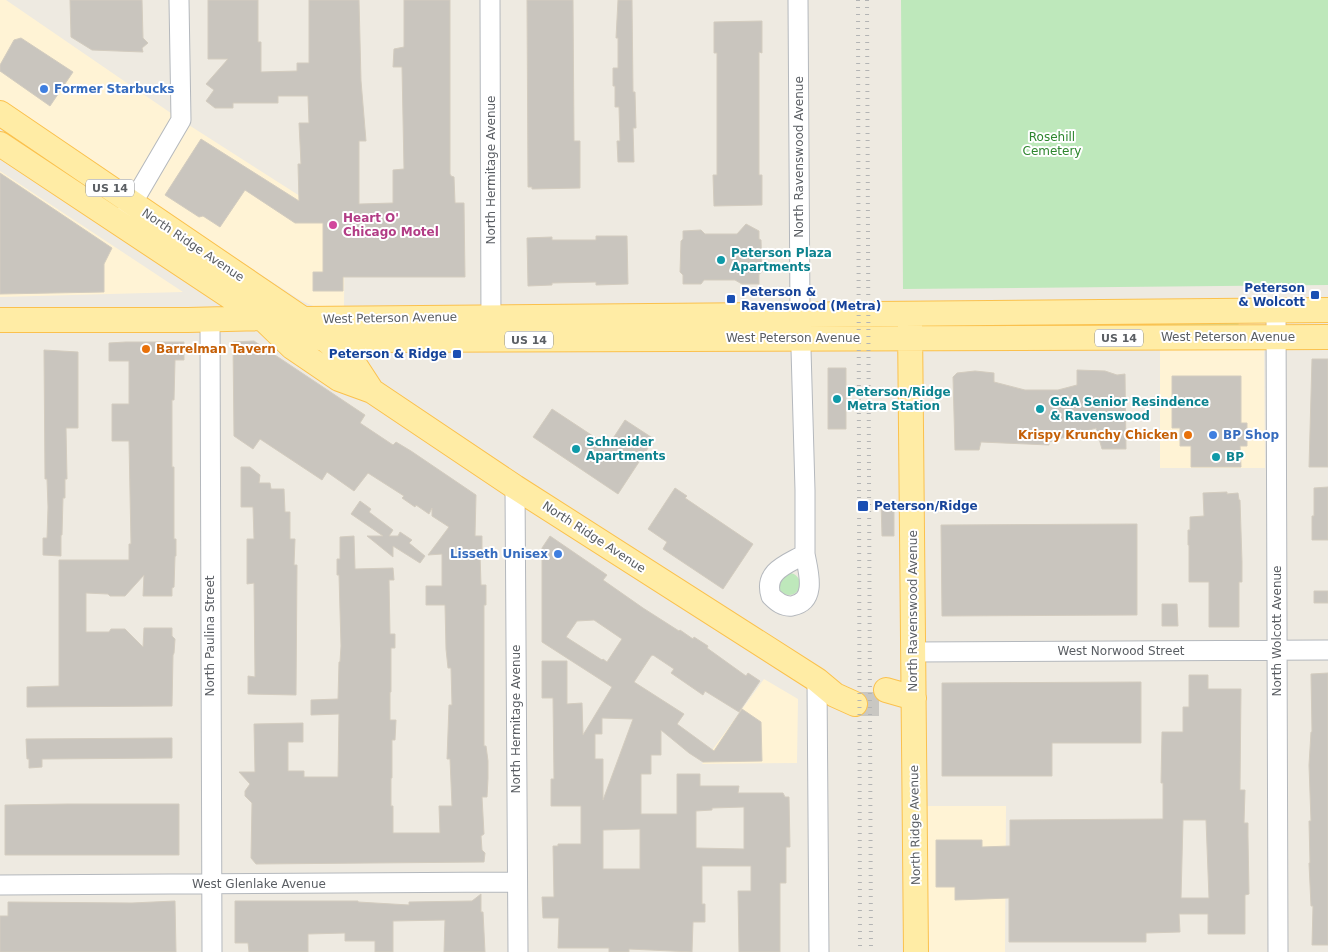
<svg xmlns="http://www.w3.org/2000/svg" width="1328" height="952" font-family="'DejaVu Sans',sans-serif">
	<rect width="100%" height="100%" fill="#eeeae1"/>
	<path fill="#fff3d5" d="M0,0H6L181,120L303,198L345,197L344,308L313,306L300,300L0,104Z
		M0,171L183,292L0,297Z
		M1160,347H1261L1264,350L1265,468H1160Z
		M764,679L798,699L797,763L702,764Z
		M924,806H1006L1005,952H923Z"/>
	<path fill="#bee8bb" d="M901,0H1328V285L903,289Z
		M1238,320L1239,328L1064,329V323Z
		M778 584a11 11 0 1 1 22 0a11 11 0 1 1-22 0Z"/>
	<path fill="#c9c5be" stroke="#d3ccbf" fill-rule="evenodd" d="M70,0H142L143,38L148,43L142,48L143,52L92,50L71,37Z
		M208,0H258V42H261V72L297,71V63H309V0H359L361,81L366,141H359V204H360L393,203V170L404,169L402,67H393L394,49L404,47V0H450V174L451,176L454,177L455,203H464L465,277H343V291H313V272H323V223H295L245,190L220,227L203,216L199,217L165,195L201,139L299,201L298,164H301L299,123H309L308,96H278V103H233V108H215L206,101L214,90L206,84L228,59H208Z
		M527,0H573L574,141H580V188L532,189V187H528Z
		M618,0H632L633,92H635L636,128H633L634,162H618L617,141H620L619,107H615V86H613V68H618V38H616Z
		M762,21V53L759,52V175H762V205L714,206L713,175H717V53H714V22Z
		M21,38L73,72L50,106L0,71V65L14,40Z
		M0,173L112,248L104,264V292L0,294Z
		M746,224L759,231V239L761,240L762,272L759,274V284H742L735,280H704L701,284H683V275L680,272L681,241L683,239V231L701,230L705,234H737Z
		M596,236H627L628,284L596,285V282L552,283V285L528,286L527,238L552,237V240H596Z
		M254,341L365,415L360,423L393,445L396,442L411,451L476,495L475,536H482V554H480L481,585H486V605H484V746H486L488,761V778L487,797H482L484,834L481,836L482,850L485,853L484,862L256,864L251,858L252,803L245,796V791L250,784L239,772H255L254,724L303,723V742H288V771H304V777H338L339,714L311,715V700L338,699L339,662H340L341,646L339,575H337V559H340V537L354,536L355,569L393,568L394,580H389L390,634H395V648H391V692H390V720H396L395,740H392V778H391V806H393V833H440L439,806H452L450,759H447L449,705H452L451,668H448L446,649L445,605H426V586H442V554L428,555L449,527L432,516V508L429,514L416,505L415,507L402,498L404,496L368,473L354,491L327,472L322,480L260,439L253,449L234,436L233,342Z
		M126,342H184V360H175L174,400H172V467H174V539H176V556H175L174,587L172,588V596H143L144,575L125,596H110L108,594L86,593V632H109L111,629H125L143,647L144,628H172V636L175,639L174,653L173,655L172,706L27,707V687L59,686V560H129V544H131L129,441H112V404H129V361H109V343Z
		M44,350L78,352V428H66L67,479H65V498H63L62,535H61V556L43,555V538H47L48,507L47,479H45Z
		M1312,359H1328V467H1309Z
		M828,368H846V429H828Z
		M1077,370L1105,371L1117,375L1125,374L1126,449H1102L1096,428L1049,442V445L981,442L979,450H955L953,377L957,373L975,371L994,373V382L1025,390H1058L1077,385Z
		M1172,376H1241V423H1247V446H1240L1241,467H1191V446H1180V428H1172Z
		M552,409L608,446L625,420L654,439L618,494L533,437Z
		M241,467H250L260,475L259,483H270L271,489H284L285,512H290V539H295L294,565H297L296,695L248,694V676L255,677L254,583L247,584V539H254L253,507H241Z
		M1328,487V540H1312V516H1314V488Z
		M675,488L687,496L685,498L753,544L723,589L663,549L667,542L648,529Z
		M1227,492V494L1238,493L1239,500H1240L1242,562V582H1239V627H1209V582H1189V545H1188V530H1190V517L1204,516L1203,493Z
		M360,501L371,509L369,512L393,530L389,536H398L400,532L412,540L409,543L425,556L420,563L393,546V557L367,536H383L351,514Z
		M881,502H894V536H882Z
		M1137,524V615L942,616L941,525Z
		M550,536L607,575L603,580L643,608L679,631L680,630L693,639L694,637L708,646L707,648L746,676L748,673L760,681L739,712L705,691L703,695L671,673L674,669L653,655L651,656L634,682L684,714L677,724L714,751L742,709L761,722L762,761L703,762L689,753L661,730V755H651V774H641V814H677V774H700V786H739L738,793H783L785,797H789L790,847H786V883H780V952H739L738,891H751V866H702V904H705V922H693L692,952L629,949V952H609V948H558L559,918H543L542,897H554L553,846H558V844H581V806H551V779H554L553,698H542V661H567V704L582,703L583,735L612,687L542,642V548ZM594,620L622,639L607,662L603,659L602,660L566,637L577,621ZM602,718L633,719L603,800V759H595V734H602ZM744,807V849L696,848V811L712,810V808ZM640,829V869H603V830Z
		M1314,591H1328V603H1314Z
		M1162,604H1177L1178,626H1162Z
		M1328,673V945H1312L1313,906H1311L1309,863H1310L1309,821H1311L1309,765L1311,732H1312L1311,674Z
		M1189,675H1208V689H1241L1240,790H1245L1244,823H1248V837L1249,894L1245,895V934H1208V914H1179L1180,932L1146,933V942H1009V898L955,900V887H936V840H982V847L1010,846V820L1163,819V783H1161L1162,732H1183V707H1189ZM1183,820H1206L1209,898H1181Z
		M1141,682V743H1052V776H942V683Z
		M172,738V758L42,759V767L29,768V759H27L26,739Z
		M68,804H179V855H5V805Z
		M481,894V912H483L485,952H444L445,920L393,921V952H375V941H345V933L308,934V952H249L248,943H235V901H358V902L409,905V902L472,901Z
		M175,901L176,952H0V916H8V902L132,903Z"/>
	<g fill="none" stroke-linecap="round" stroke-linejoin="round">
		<path stroke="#c9c7c2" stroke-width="24" stroke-dasharray="24 12" stroke-linecap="butt" d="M855,704H886"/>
		<defs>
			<path id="minor" d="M490,0L491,331
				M798,0L800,314L805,490V554
				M126,214L181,120L179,0
				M1276,310L1278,952
				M210,320L212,952
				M515,487L518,952
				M805,554C808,571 818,601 792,606C783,607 777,602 771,596C763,571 788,564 805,554Z
				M913,652L1328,650
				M817,680L819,952
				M0,885L517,882"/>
			<path id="major" d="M0,113L303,319L357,368L372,391
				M0,144L262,318L292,347L339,379L372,391L515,487L817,680L835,695L855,704
				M0,320H188L262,318L303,319L1328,310
				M910,324L916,952
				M283,325L326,340H353L1328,337
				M886,690L914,698"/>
		</defs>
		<use href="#minor" stroke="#b4b8bd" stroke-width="21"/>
		<use href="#major" stroke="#fbc14d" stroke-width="26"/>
		<use href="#minor" stroke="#fff" stroke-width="19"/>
		<use href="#major" stroke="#ffeca5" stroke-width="24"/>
		<path stroke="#b3b4b4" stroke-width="4" stroke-dasharray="1 6" stroke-linecap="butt" d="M858,0L860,952
			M867,0L871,952"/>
	</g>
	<g fill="#3f7fe0" stroke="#fff" stroke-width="2">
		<circle cx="44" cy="89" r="5"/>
		<circle cx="1213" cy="435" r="5"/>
		<circle cx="558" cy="554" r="5"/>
	</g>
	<circle fill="#d1479c" stroke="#fff" stroke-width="2" cx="333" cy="225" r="5"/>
	<g fill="#0f9aa8" stroke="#fff" stroke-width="2">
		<circle cx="721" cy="260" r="5"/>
		<circle cx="837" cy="399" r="5"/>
		<circle cx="1040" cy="409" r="5"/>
		<circle cx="576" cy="449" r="5"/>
		<circle cx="1216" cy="457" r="5"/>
	</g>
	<g fill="#1a4fb4" stroke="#fff" stroke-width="2">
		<rect x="1310" y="290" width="10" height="10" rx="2.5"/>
		<rect x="726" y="294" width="10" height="10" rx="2.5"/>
		<rect x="452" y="349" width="10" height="10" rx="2.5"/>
		<rect x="857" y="500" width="12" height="12" rx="2.5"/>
	</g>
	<g fill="#e8710a" stroke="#fff" stroke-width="2">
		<circle cx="146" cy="349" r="5"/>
		<circle cx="1188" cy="435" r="5"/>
	</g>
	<g text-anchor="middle" stroke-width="4" stroke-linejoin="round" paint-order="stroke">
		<g fill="#fff" stroke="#8c8e92" stroke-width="1">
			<rect x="86" y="179.5" width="48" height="17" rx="4"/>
			<rect x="1095" y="329.5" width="48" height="17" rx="4"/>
			<rect x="505" y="331.5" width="48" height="17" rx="4"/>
		</g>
		<g font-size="11" font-weight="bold" fill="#5a5e63">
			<text x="110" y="192">US 14</text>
			<text x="1119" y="342">US 14</text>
			<text x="529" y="344">US 14</text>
		</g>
		<g font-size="12" font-weight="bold" fill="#366cbe" stroke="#fff" text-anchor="start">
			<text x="54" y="93">Former Starbucks</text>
			<text x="1223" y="439">BP Shop</text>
			<text x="548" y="558" text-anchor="end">Lisseth Unisex</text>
		</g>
		<g font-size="12" fill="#2e862e" stroke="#fff">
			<text x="1052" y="141">Rosehill<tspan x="1052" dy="14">Cemetery</tspan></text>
		</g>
		<g font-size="12" fill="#5a5e63" stroke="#fff">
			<text transform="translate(799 157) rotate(-90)" y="4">North Ravenswood Avenue</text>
			<text transform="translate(491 170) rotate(-90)" y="4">North Hermitage Avenue</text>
			<text transform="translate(193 245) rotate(34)" y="4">North Ridge Avenue</text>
			<text transform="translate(390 318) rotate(-1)" y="4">West Peterson Avenue</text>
			<text x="1228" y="341">West Peterson Avenue</text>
			<text x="793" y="342">West Peterson Avenue</text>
			<text transform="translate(594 537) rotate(33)" y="4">North Ridge Avenue</text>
			<text transform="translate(913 611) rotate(-90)" y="4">North Ravenswood Avenue</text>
			<text transform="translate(1277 631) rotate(-90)" y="4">North Wolcott Avenue</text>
			<text transform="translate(210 636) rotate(-90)" y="4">North Paulina Street</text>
			<text x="1121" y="655">West Norwood Street</text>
			<text transform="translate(516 719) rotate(-90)" y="4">North Hermitage Avenue</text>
			<text transform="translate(915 825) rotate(-91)" y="4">North Ridge Avenue</text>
			<text x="259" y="888">West Glenlake Avenue</text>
		</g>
		<g font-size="12" font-weight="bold" fill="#b23c85" stroke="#fff" text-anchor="start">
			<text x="343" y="222">Heart O'<tspan x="343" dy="14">Chicago Motel</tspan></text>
		</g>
		<g font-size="12" font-weight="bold" fill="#0d838f" stroke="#fff" text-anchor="start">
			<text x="731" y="257">Peterson Plaza<tspan x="731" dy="14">Apartments</tspan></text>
			<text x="847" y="396">Peterson/Ridge<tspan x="847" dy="14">Metra Station</tspan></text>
			<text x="1050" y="406">G&amp;A Senior Resindence<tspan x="1050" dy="14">&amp; Ravenswood</tspan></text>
			<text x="586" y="446">Schneider<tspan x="586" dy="14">Apartments</tspan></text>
			<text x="1226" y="461">BP</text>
		</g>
		<g font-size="12" font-weight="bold" fill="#164399" stroke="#fff" text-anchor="end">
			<text x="1305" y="292">Peterson<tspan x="1305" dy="14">&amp; Wolcott</tspan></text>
			<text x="741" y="296" text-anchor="start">Peterson &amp;<tspan x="741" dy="14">Ravenswood (Metra)</tspan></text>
			<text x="447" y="358">Peterson &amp; Ridge</text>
			<text x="874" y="510" text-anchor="start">Peterson/Ridge</text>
		</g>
		<g font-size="12" font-weight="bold" fill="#c56008" stroke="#fff" text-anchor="start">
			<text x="156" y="353">Barrelman Tavern</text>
			<text x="1178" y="439" text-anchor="end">Krispy Krunchy Chicken</text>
		</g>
	</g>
</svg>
